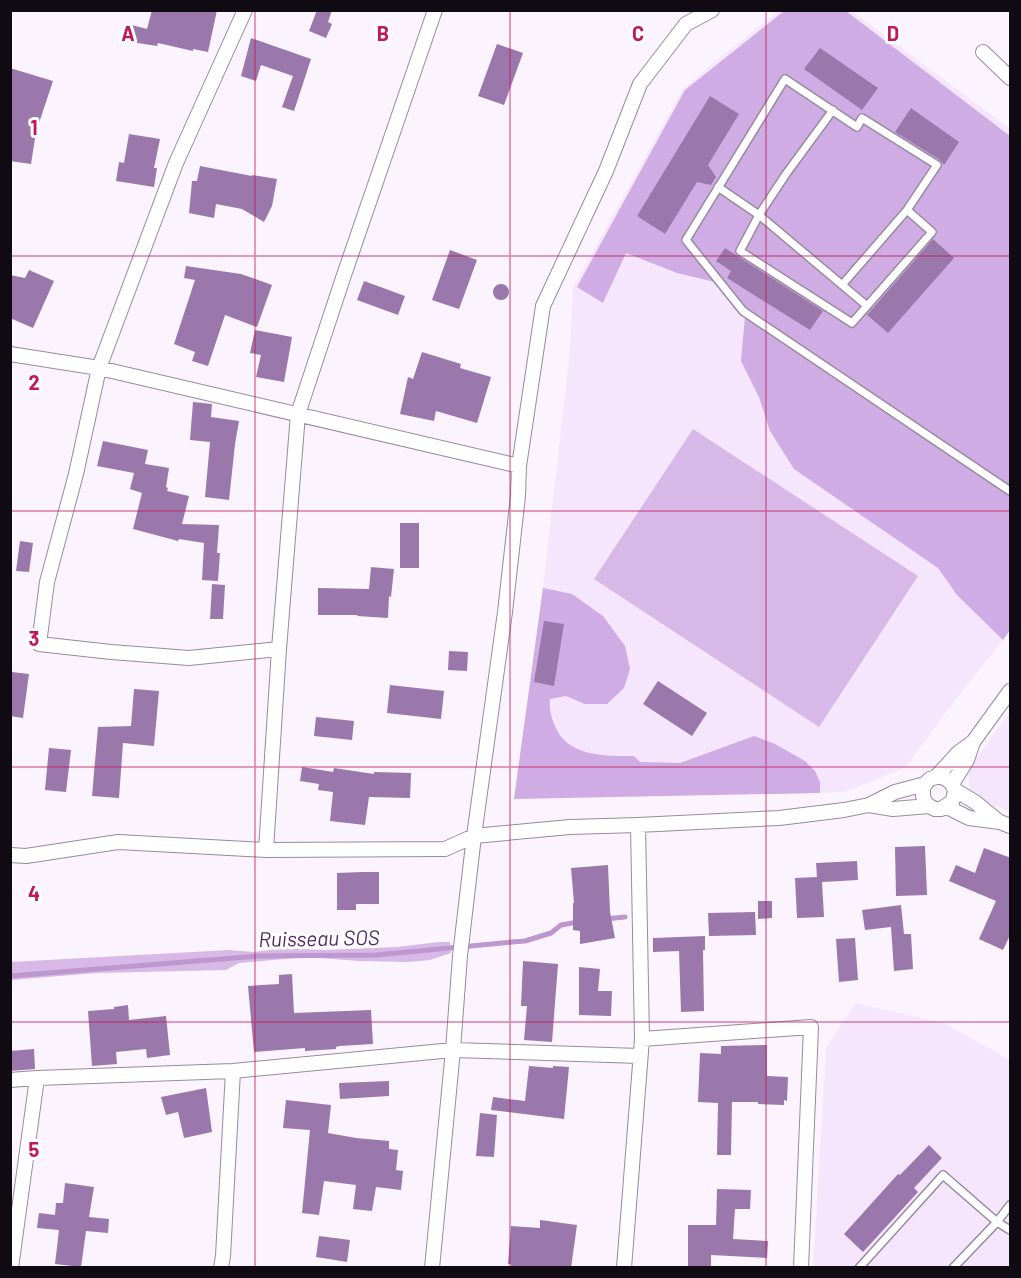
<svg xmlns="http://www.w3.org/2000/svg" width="1021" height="1278" font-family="Barlow,sans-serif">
	<rect width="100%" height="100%" fill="#fbf4fe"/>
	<path fill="#f5e5fd" d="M779,11H852L1010,129V631L945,713L905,768L845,792L514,799L540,614L569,359L573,288L683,89L712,64Z
		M1010,712V812L969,793V768Z
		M856,1003L946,1024L1010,1060V1267L813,1268L826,1048Z"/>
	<path fill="#d7b8e7" d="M693,429L918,576L819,727L594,579Z
		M439,942H450L451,953L430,960L407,962L359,961L306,957L239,963L226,970L97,973L11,980V962L229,950L254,952L285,948L324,950L397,947Z"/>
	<path fill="#cface3" d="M784,11H846L1010,136V630L1003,640L957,595L938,568L794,469L770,431L759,397L741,361L745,316L723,284L677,273L626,253L603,303L577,287L685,90Z
		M543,588L572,594L603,616L625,646L630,669L624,688L607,704H585L566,696L550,699C549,710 551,716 555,726C567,757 606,756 634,756L640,762L680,763L754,736L775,744L805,761L815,771L820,782V793L514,799Z"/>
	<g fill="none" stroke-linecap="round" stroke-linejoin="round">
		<path stroke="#bc98ce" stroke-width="5" d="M605,919L625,917
			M10,976L259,956L376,955L512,942L525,941L551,933L561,925L578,922"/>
	</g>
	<path fill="#9a78ab" d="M152,10H217L208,52L193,49V51L158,43L157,46L125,41L128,24L147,29Z
		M317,10H332L328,22L332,24L326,38L309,31Z
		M251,38L311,59L294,111L282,107L293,76L261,65L256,81L241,76Z
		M497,44L523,53L504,105L478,96Z
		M820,48L878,88L862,110L804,69Z
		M10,68L53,81L36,132L31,164L10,161Z
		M710,96L739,114L708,165L716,177L711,185L697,182L665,234L637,216Z
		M911,108L959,142L944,165L940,160L895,132Z
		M129,134L160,139L154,168H157L154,187L116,181L119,162L124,163Z
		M200,166L252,176V175L277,179L272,206L264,222L242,209L216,204L214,218L189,213L192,181H197Z
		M933,239L954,258L888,333L867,315Z
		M725,248L823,311L810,330L727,278L731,271L716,261Z
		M450,250L477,260L459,309L432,300Z
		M186,266L241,274L272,285L257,327L225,315L208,366L192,361L195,352L174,344L195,280L184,278Z
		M29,270L54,281L33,328L10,318V275L25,278Z
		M364,281L405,296L398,315L357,300Z
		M493 292a8 8 0 1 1 16 0a8 8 0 1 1-16 0Z
		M255,330L292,337L284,382L256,377L261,355L250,353Z
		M422,352L461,364L460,368L491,377L477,423L436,411L434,421L400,414L408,377L413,379Z
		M193,402L212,404L211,417L239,421L235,444L229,500L205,497L210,442L190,440Z
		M103,441L148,450L145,464L169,468L166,487L168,488L167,491L189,496L182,524L219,525L217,553H220L218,581L202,580L204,543L179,539L178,541L133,529L142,493L130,489L134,473L97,466Z
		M400,523H419V568H400Z
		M20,541L33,543L29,572L16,571Z
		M371,567L394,569L391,597L389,596L388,618L357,616L358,615H318V588L369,589Z
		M212,584L225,585L223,619H210Z
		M544,621L564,624L554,686L534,682Z
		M449,651L468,652L467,671L448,670Z
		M12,672L29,674L23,718L10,716Z
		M658,681L707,713L692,736L643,704Z
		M390,685L444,691L441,719L387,713Z
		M134,689L159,691L154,746L123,743L119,798L92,796L98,727L131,726Z
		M316,717L354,721L352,740L314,736Z
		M49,748L71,750L66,792L45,790Z
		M302,767L333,772L334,768L374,774V772L411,773L410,798L369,797L365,825L330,821L333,792L318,790L319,784L300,781Z
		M925,846L927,895L896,896L895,847Z
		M984,848L1011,858V933L1003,950L979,939L996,901L949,881L956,865L975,873Z
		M857,861L858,880L822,882L824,917L797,918L795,878L817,877L816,863Z
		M608,865L610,912L615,938L580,944V931L573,930V903H574L571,868Z
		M362,872H379V904H356V910H337V873Z
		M758,901H772V918L758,919Z
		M901,905L904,934H911L913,969L894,971L891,927L865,930L862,910Z
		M755,912L756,935L709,936L708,913Z
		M705,936V950H703L704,1011L681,1012L679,951L653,952V938Z
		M855,938L858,980L839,982L836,939Z
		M523,961L558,964L552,1042L524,1040L527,1006H521Z
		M579,967L600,969L598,991H612L611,1016L579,1015Z
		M292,974L294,1013L371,1010L373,1044L339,1046L336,1047V1049L305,1051V1048L254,1052L248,986L279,984V975Z
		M128,1005L129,1020L166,1016L170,1055L147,1058L146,1049L116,1052L117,1064L92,1066L88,1011L114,1009V1007Z
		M767,1045V1076L788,1077L787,1101L784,1100V1105L758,1104V1102H732L731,1155H717L718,1103L698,1102L700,1053L721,1054V1046Z
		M34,1049L35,1069L10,1071V1051Z
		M529,1066L553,1068V1066L569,1067L564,1119L491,1110L493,1097L525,1101Z
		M389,1081V1096L340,1099L339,1083Z
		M206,1088L212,1132L184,1138L178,1112L166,1115L161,1097Z
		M286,1100L331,1105L328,1133L356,1138L389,1141V1149L398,1150L396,1170L403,1171L401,1190L376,1187L372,1211L353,1209L356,1185L324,1181L319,1215L302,1213L310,1130L283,1128Z
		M480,1113L497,1115L494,1157L476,1156Z
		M929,1145L942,1158L914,1188L918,1192L863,1252L844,1234L898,1174L900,1175Z
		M65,1183L94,1187L89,1217L109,1219L108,1233L86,1231L81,1267L55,1264L59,1230L37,1228L39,1213L55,1215L56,1203H63Z
		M717,1189L751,1190L750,1209H735L733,1239L768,1241L767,1258L711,1255V1268H688V1225H716Z
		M540,1220L577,1225L571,1268H511V1264H508L511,1226L540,1228Z
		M319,1236L350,1240L347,1262L316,1257Z"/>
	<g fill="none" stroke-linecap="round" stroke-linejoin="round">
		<defs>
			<path id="lane" d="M833,110L786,174L759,215L740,251L852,323L932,232L907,210
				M718,187L759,215L866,305
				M842,285L907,210L937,165L862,118L857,127L785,79L686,240L743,311L1010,491
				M859,1268L943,1175L997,1222L1010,1230
				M953,1268L997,1222L1010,1205"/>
			<path id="street" d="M245,10L176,163L99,368L76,474L47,582L39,644L111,652L189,658L279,649L298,414L343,278L435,10
				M983,52L1010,78
				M10,354L99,368L519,466
				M936,777L958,753L973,742
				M952,784L967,760L973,742L1010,691
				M955,790L975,802L998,821
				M869,805L893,809L929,806
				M947,807L969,818L1000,822L1010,826
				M266,850L279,649
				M10,855L26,856L118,842L266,850L445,849L474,836L570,827L638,825L779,818L844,810L869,805L895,792L925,784L930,779L936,777H942L948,780L952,784L955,790L954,796L952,802L941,809H935L929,806L925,802L923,796V789L925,784
				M642,1039L811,1027L801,1268
				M10,1080L37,1078
				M11,1268L37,1078L233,1071L453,1050L640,1056
				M221,1268L223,1256L233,1071
				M432,1268L453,1050L460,956L474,836L505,612L518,496L519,466L543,306L606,171L640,84L686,24L712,10
				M624,1268L642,1039L638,825"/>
		</defs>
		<use href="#lane" stroke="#988aa0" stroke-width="10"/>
		<use href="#street" stroke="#988aa0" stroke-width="16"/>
		<use href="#lane" stroke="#fff" stroke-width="7"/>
		<use href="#street" stroke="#fff" stroke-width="14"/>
	</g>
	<path fill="none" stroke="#c2185b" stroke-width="1.5" stroke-opacity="0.55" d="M255,10V1268M510,10V1268M766,10V1268M10,256H1010M10,511H1010M10,767H1010M10,1022H1010"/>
	<g text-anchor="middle" stroke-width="6" stroke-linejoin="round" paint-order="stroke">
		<g font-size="21" font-style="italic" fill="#55296a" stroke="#fff">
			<text transform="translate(319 939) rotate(-1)" y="7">Ruisseau SOS</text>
		</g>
	</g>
	<g font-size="20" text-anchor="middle" font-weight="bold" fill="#c2185b" stroke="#fff" stroke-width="6" stroke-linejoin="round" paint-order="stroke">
		<text x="128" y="41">A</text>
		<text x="383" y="41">B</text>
		<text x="638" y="41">C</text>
		<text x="893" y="41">D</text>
		<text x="34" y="135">1</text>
		<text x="34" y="390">2</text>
		<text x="34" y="646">3</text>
		<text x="34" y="901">4</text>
		<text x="34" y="1157">5</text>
	</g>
	<rect width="1021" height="1278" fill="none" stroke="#100b13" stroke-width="24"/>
</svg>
